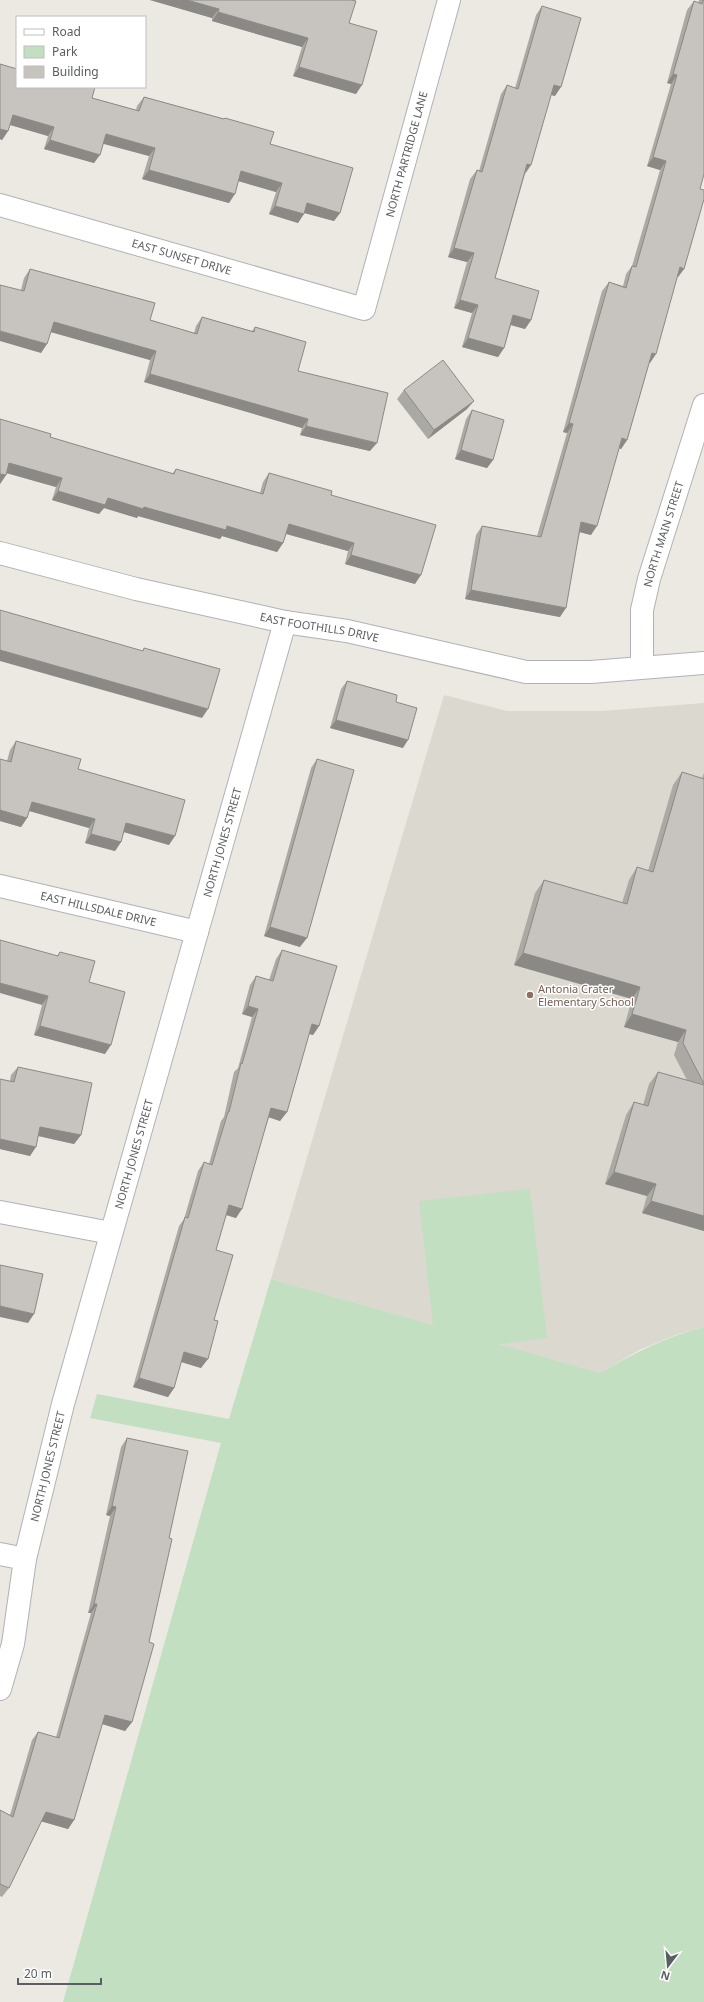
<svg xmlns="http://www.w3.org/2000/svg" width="704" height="2002" font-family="'Noto Sans',sans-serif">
	<rect width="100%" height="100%" fill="#ebe9e2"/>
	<path fill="#dbd8d0" d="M444,695L507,711H602L704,703V1327L678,1334L639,1350L600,1373L271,1279Z"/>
	<path fill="#c2e0c1" d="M530,1189L547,1338L499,1344L600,1373C635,1353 665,1337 704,1327V2002H63L221,1443L90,1418L97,1394L229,1419L271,1279L433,1325L419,1201Z"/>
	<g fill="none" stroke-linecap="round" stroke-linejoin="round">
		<defs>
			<g id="minor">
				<path id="s1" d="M0,205L364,309L449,0"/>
				<path id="s2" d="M0,553L136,589L285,622L347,631L526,672H591L704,663"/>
				<path id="s3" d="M642,667V610L649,579L704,405"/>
				<path id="s4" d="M0,886L197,932"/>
				<path d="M0,1212L111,1233"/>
				<path d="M0,1554L25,1559"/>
				<path id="s5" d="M0,1689L13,1644L25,1559L63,1404L285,622"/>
			</g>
		</defs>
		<use href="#minor" stroke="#b0b2b6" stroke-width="24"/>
		<use href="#minor" stroke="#fff" stroke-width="22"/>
	</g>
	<path fill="#aba9a4" d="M150,0L349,23L356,94L293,76L302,47L212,21V18Z
		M699,0H704L700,189L684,269L678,277H677L650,363H649L627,440L621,449L619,448L591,535L580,532L560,617L465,599L476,535L482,526L537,536L567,433L563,432L602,291L609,282L623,286L626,274L632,266L660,170L647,166L671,84L667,83L687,10L694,1L698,3Z
		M542,6L555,96L551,95L525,174L495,278L531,320L525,329L511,325L504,348L498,357L462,347L472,313L454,308L467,262L448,257L470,179L477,170L479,171L501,94L507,85L515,88L536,15Z
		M0,64L92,98L136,110L137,106L144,97L224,119L225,118L270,144L340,213L334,221L304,213L298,223L269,214L276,192L238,181L229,203L142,179L149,156L104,143L94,163L44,149L48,136L10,125L8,131L2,140L0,139Z
		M30,269L150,320L194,333L196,326L202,317L252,331L255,327L298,371L370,451L300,435L302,428L144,382L150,360L51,332L41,353L21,290L24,278Z
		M404,390L467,409L428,439L397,399Z
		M472,410L493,460L487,468L455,459L466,419Z
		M0,419L50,437L172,474L176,469L260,493L263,482L269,473L331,495L415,584L345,564L348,551L286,534L283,543L277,552L222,536L220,539L138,516L137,518L104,508L99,514L52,500L56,487L6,473V475L0,484Z
		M347,681L396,702L403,748L330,728L341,689Z
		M16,741L78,769L169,845L124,832L121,842L115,851L85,843L89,828L29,811L27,818L21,827L0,821V759L7,761L10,750Z
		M317,759L300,947L264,936L311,768Z
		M682,772L702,778L704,773V1231L642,1213L647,1196L605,1184L626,1115L634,1102L643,1105L649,1084L658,1072L687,1080L674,1055L678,1042L624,1027L632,999L514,965L535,893L544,880L622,903L629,880L637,867L648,871L673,785Z
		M282,950L319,1026L313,1035L309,1034L287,1112L280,1121L269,1117L236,1218L226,1215L216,1250L214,1320L201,1368L181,1362L174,1388L168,1397L133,1387L179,1226L184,1219L198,1171L204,1162L209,1164L221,1121L224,1117L234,1072L238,1068L252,1017L242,1014L250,985L256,976L269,980L276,959Z
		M60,952L89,982L105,1054L34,1035L42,1005L57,956Z
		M18,1067L81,1135L74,1144L38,1136L30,1156L0,1149V1079L10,1081L11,1075Z
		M127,1438L169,1538L149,1642L132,1722L125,1731L102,1724L74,1820L68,1829L41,1821L9,1888L2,1897L0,1896V1810L10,1815L32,1740L38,1732L56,1737L91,1613H88L110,1516L106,1515L121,1447Z"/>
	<path fill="#8b8986" d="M150,0H187L219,9L212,18Z
		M218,12L308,38L302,47L212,21Z
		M299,67L362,85L356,94L293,76Z
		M673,74L677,75L671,84L667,83Z
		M554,85L561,87L555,96L548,94Z
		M13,115L54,127L48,136L7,124Z
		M0,129L8,131L2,140L0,139Z
		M106,134L155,148L149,156L100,143Z
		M50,140L100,155L94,163L44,149Z
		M653,157L666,161L660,170L647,166Z
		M527,164L531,165L525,174Z
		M149,170L235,194L229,203L142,179Z
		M241,171L282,183L276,192L235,180Z
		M307,203L340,213L334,221L301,212Z
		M275,206L304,214L298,223L269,214Z
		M454,248L474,253L467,262L448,257Z
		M680,267L684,269L678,277L673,276Z
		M460,300L478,305L472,313L454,308Z
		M513,315L531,320L525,329L507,324Z
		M54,322L156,351L150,360L47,331Z
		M0,331L47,344L41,353L0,341Z
		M468,338L504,348L498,357L462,347Z
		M652,353L656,354L650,363L646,362Z
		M150,374L308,419L302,428L144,382Z
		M474,401L467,409L428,439L434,430Z
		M569,423L573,424L567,433L563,432Z
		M306,426L377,443L370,451L300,435Z
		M622,438L627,440L621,449L616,447Z
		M461,450L493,460L487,468L455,459Z
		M9,463L62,478L56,487L3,472Z
		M0,474L6,475L0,484Z
		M58,491L108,498L227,526L283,543L277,552L222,536L220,539L138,516L137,518L104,508L99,514L52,500Z
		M581,522L597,526L591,535L575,531Z
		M289,524L354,543L348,551L283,533Z
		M351,555L421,575L415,584L345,564Z
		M471,590L566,608L560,617L465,599Z
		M0,650L208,709L202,718L0,661Z
		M336,720L408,740L403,748L330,728Z
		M32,802L95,819L89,828L26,810Z
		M0,810L27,818L21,827L0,821Z
		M126,823L175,836L169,845L120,831Z
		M91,834L121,842L115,851L85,843Z
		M270,927L307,938L300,947L264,936Z
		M523,953L640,987L632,999L514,965Z
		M0,983L48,996L42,1005L0,993Z
		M248,1006L258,1009L252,1017L242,1014Z
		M632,1014L686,1030L678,1042L624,1027Z
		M312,1024L319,1026L313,1035L306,1033Z
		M40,1026L111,1045L105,1054L34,1035Z
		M271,1108L287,1112L280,1121L265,1116Z
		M40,1127L81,1135L74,1144L34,1135Z
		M0,1139L36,1147L30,1156L0,1149Z
		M614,1172L656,1184L647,1196L605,1184Z
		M651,1201L704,1216V1231L642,1213Z
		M229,1205L242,1209L236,1218L223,1214Z
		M0,1306L34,1314L28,1323L0,1317Z
		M184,1352L208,1359L201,1368L178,1361Z
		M139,1378L174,1388L168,1397L133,1387Z
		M112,1506L116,1507L110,1516L106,1515Z
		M94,1604H97L91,1613H88Z
		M105,1715L132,1722L125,1731L99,1723Z
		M46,1812L74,1820L68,1829L40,1821Z"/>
	<path fill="#c7c4bf" stroke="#8b8986" d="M187,0H351L356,1L349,23L377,31L362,85L299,67L308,38L218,12L219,9Z
		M703,0H704V174L700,189L704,190V199L684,269L680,267L656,354L652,353L627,440L622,438L597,526L581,522L566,608L471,590L482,526L541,537L573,424L569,423L609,282L626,288L632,266L636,267L666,161L653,157L677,75L673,74L694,1L702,4Z
		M542,6L581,18L561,87L554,85L531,165L527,164L495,278L539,291L531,320L513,315L504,348L468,338L478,305L460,300L474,253L454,248L477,170L482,172L507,85L518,89Z
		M0,64L17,69V87H95L92,98L139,111L144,97L224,119L225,118L274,132L270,144L353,168L340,213L307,203L304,214L275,206L282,183L241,171L235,194L149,170L155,148L106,134L100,155L50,140L54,127L13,115L8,131L0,129Z
		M30,269L155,303L150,320L197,334L202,317L254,332L255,327L306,342L298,371L388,393L377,443L306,426L308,419L150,374L156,351L54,322L47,344L0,331V285L24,291Z
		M443,360L474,401L434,430L404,390Z
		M472,410L504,420L493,460L461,450Z
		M0,419L51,434L50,437L174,474L176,469L263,494L269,473L332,491L331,495L436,525L421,575L351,555L354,543L289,524L283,543L227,526L226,530L144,507L143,509L108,498L105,505L58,491L62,478L9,463L6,475L0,474Z
		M0,610L143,651L144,648L220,669L208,709L0,650Z
		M347,681L397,695L396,702L417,708L408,740L336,720Z
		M16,741L81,759L78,769L185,800L175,836L126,823L121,842L91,834L95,819L32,802L27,818L0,810V759L11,762Z
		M317,759L354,770L307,938L270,927Z
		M682,772L704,779V1084L683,1043L686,1030L632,1014L640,987L523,953L544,880L627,904L637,867L653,872Z
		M0,940L58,956L60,952L95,961L89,982L125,992L111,1045L40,1026L48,996L0,983Z
		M282,950L337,966L319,1026L312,1024L287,1112L271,1108L242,1209L229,1205L216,1250L233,1255L214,1320L218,1321L208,1359L184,1352L174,1388L139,1378L185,1217L188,1218L204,1162L212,1165L228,1112H229L241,1063L242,1064L258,1009L248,1006L256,976L273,981Z
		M18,1067L92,1083L81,1135L40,1127L36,1147L0,1139V1079L14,1082Z
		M658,1072L704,1085V1216L651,1201L656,1184L614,1172L634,1102L648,1106Z
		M0,1265L43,1274L34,1314L0,1306Z
		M127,1438L188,1451L169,1538L172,1539L149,1642L154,1644L132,1722L105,1715L74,1820L46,1812L9,1888L0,1884V1810L13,1817L38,1732L59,1738L97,1604H94L116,1507L112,1506Z"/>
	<circle fill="#8d6e63" stroke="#fff" stroke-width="1.5" cx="530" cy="995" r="4"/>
	<g text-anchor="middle" stroke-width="3" stroke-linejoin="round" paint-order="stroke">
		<g font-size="11" fill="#5a5d61" stroke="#fff">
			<text dy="4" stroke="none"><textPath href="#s1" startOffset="539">NORTH PARTRIDGE LANE</textPath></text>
			<text dy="4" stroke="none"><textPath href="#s1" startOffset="189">EAST SUNSET DRIVE</textPath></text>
			<text dy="4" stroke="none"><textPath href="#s3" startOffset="136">NORTH MAIN STREET</textPath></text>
			<text dy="4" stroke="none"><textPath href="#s2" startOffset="328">EAST FOOTHILLS DRIVE</textPath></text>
			<text dy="4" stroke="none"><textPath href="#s5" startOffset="876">NORTH JONES STREET</textPath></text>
			<text dy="4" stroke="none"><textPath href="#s4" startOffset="101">EAST HILLSDALE DRIVE</textPath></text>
			<text dy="4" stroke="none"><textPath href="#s5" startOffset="552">NORTH JONES STREET</textPath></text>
			<text dy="4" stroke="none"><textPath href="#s5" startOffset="228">NORTH JONES STREET</textPath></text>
		</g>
		<g font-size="11" fill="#785e54" stroke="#fff" text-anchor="start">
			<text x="538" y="993">Antonia Crater<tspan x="538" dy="13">Elementary School</tspan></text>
		</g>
	</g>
	<rect x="16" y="16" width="130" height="72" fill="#ffffff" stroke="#bdbec0"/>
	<rect x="24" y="29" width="20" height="6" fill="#ffffff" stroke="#bdbec0"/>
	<text x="52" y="36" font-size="12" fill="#5a5d61">Road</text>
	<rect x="24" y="46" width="20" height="12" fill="#c2e0c1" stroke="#bdbec0"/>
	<text x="52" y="56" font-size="12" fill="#5a5d61">Park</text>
	<rect x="24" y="66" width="20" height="12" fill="#c7c4bf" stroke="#bdbec0"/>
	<text x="52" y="76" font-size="12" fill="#5a5d61">Building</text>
	<g transform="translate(668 1966) rotate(196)" stroke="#ffffff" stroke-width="3" paint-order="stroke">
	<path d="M0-3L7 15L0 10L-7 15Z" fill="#5a5d61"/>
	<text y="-6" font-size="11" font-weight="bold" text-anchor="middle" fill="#5a5d61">N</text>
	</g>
	<path d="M18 1978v6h83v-6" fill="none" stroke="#5a5d61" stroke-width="2"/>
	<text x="24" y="1978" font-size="12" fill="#5a5d61" stroke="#ffffff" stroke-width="3" paint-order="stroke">20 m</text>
</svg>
